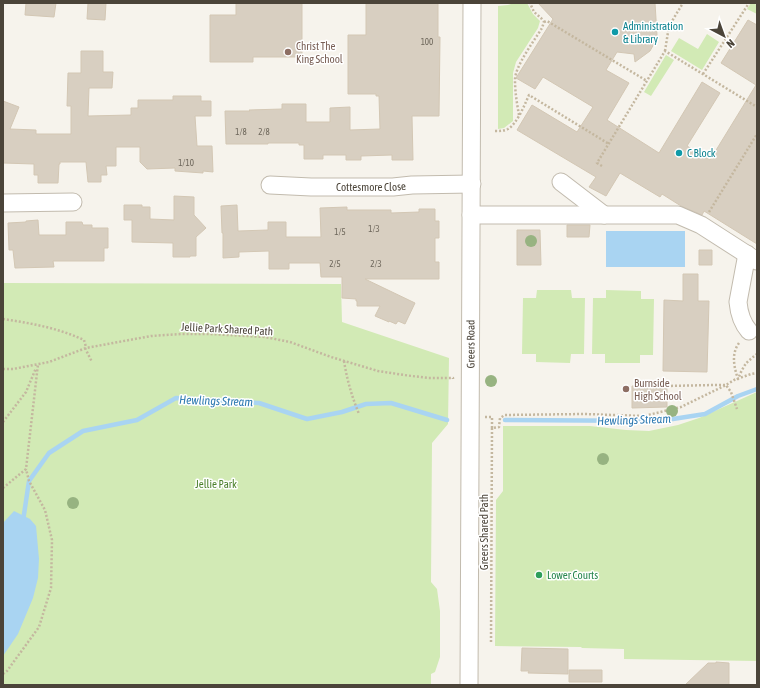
<svg xmlns="http://www.w3.org/2000/svg" width="760" height="688" font-family="'Asap Condensed',sans-serif">
	<rect width="100%" height="100%" fill="#f6f3ec"/>
	<path fill="#d2eab5" d="M514,3H527L533,14L540,21L538,28L516,62L513,73V121L504,128L498,129V6L508,5Z
		M751,3H753L757,5V14L747,9Z
		M707,34L719,42L702,70L671,51L679,38L698,49Z
		M666,55L674,60L651,96L644,92Z
		M3,283L341,284L342,322L449,358L448,424L432,443L431,582L437,589L440,611V657L435,672L431,674V685H3Z
		M537,290H571L572,298H585L584,354H571L570,363L536,362V354H522L523,298H536Z
		M606,290L641,291V299H654L653,355H640V363H605V354H592L593,298H606Z
		M757,392V661L624,659V649L582,648L581,647L495,646L496,500L503,491V426H590L626,430L649,431L678,425L699,418Z"/>
	<path fill="#a9d4f2" d="M606,231H685V267H606Z
		M14,511L30,519L36,526L39,559L38,578L33,598L18,634L3,656V523Z"/>
	<g fill="none" stroke-linecap="round" stroke-linejoin="round">
		<path stroke="#a9d4f2" stroke-width="4.5" d="M505,420L660,421L705,414L738,396L757,389
			M23,521L29,481L49,453L83,431L137,420L176,398L259,403L307,419L342,412L366,404L391,403L447,420"/>
	</g>
	<path fill="#d8cfc1" stroke="#d3c7b4" d="M26,3H56L54,17L25,15Z
		M88,3H106L105,20L87,19Z
		M236,3H302V57H253V62H210V15H236Z
		M366,3H438V37H440L439,116H412L413,160H392V155L361,156V160H346V155H323V159H304V145H299V143H268V144H226L225,111H250L249,110L282,109V104H306V122H330V108L350,107V130L380,129L379,96H376V94H348V35H366Z
		M538,3H655L657,35L655,42L650,51L635,62L634,54L617,52L606,70L629,83L607,120L659,153L702,82L720,93L687,146L710,160L756,85L721,63L748,20L757,25V244L704,211L702,215L681,206L662,194L660,197L620,173L606,196L589,187L596,177L517,130L532,105L577,132L593,107L543,77L535,89L516,78L553,19Z
		M81,51H103V72H113L112,88H89L88,116L131,115V108H138V100H173V96H201V101H211V116H195L197,146H212L213,172L203,171V173L175,171V168L147,169L140,162V147H116V166H106L107,175H101V182H88L86,162H60V164H59L58,183H38V175H34V164L3,163V101L19,107L10,129L36,130V134H71V106H67L68,73H81Z
		M174,196L194,197V215L206,228L196,237V256H190V257H173V243L132,242V220H124V205H142V207H150V219L174,220Z
		M237,205L238,231L268,230V222H286V237H321L320,208L347,207V210H391V213L419,212V209H435V221H439V238H435V262H439V279H365L415,303L405,324L398,321L396,324L389,321V322L375,316L380,306H357V301H356V299L342,298V277H321L320,263H289V269H269V251L239,252V257L223,258V233H222L221,206Z
		M38,220L39,235H66V222H82L83,225H92V228H108V248H104V261H53L54,267L15,268L13,250H9L8,223L26,222V221Z
		M567,225H590L589,237H567Z
		M517,230H540L541,265H517Z
		M699,250H712V265H699Z
		M683,274H698V301H709L707,372L663,371L664,300L683,301Z
		M632,386H667V407L632,408Z
		M522,648L568,649V674L528,673L529,671H521Z
		M716,662L729,663V685H685L708,663H716Z
		M569,670H602V682H569Z"/>
	<g fill="none" stroke-linecap="round" stroke-linejoin="round">
		<defs>
			<g id="minor">
				<path d="M561,182L604,215"/>
				<path id="s1" d="M270,185L311,187H393L412,185L472,184"/>
				<path d="M3,203L73,202"/>
				<path d="M471,215H678L701,225L757,261"/>
				<path d="M747,254L738,302C739,313 742,323 749,331"/>
				<path id="s2" d="M469,685L472,3"/>
			</g>
		</defs>
		<use href="#minor" stroke="#c2bbae" stroke-width="19"/>
		<path stroke="#c4b79f" stroke-width="2.5" stroke-dasharray="2 2" stroke-linecap="butt" d="M544,22L547,21L647,81
			M665,51L669,26L683,3
			M703,74L749,3
			M519,115C517,104 515,92 515,80C515,66 534,41 542,28L544,22L541,18L534,12L530,3
			M495,131C500,131 504,131 508,129C517,124 525,104 529,95L609,144
			M602,166L597,163L665,51L757,107
			M709,212L757,134
			M3,319C30,323 58,328 84,340L86,347
			M739,343C731,354 734,367 738,379C744,365 745,363 757,354
			M85,348L92,362
			M344,361C347,380 352,397 359,414
			M3,369H13L49,362L86,348L151,336L181,334H210L265,337L290,342L331,357L378,371L404,375L428,378H453V379
			M667,386L713,385H726L731,392L737,409
			M485,417H492V428L499,427L500,418L505,415L584,414L644,416L681,407L726,385L734,380L751,374L757,373
			M3,422L26,392L36,368
			M3,488L26,469L38,364
			M491,642L492,428
			M3,674L7,671L39,627L51,588L52,540L45,510L29,481L26,469"/>
		<use href="#minor" stroke="#fff" stroke-width="17"/>
	</g>
	<g fill="#97b381">
		<circle cx="531" cy="241" r="6"/>
		<circle cx="491" cy="381" r="6"/>
		<circle cx="672" cy="411" r="6"/>
		<circle cx="603" cy="459" r="6"/>
		<circle cx="73" cy="503" r="6"/>
	</g>
	<g fill="#0f9aa8" stroke="#fff" stroke-width="1.5">
		<circle cx="615" cy="32" r="4"/>
		<circle cx="679" cy="153" r="4"/>
	</g>
	<g fill="#8d6e63" stroke="#fff" stroke-width="1.5">
		<circle cx="288" cy="52" r="4"/>
		<circle cx="626" cy="389" r="4"/>
	</g>
	<circle fill="#2e9e5b" stroke="#fff" stroke-width="1.5" cx="539" cy="575" r="4"/>
	<g text-anchor="middle" stroke-width="3" stroke-linejoin="round" paint-order="stroke">
		<g font-size="9" fill="#6e675b">
			<text x="427" y="45">100</text>
			<text x="241" y="135">1/8</text>
			<text x="264" y="135">2/8</text>
			<text x="186" y="166">1/10</text>
			<text x="374" y="232">1/3</text>
			<text x="340" y="235">1/5</text>
			<text x="335" y="267">2/5</text>
			<text x="376" y="267">2/3</text>
		</g>
		<g font-size="11" fill="#0d838f" stroke="#fff" text-anchor="start">
			<text x="623" y="30">Administration<tspan x="623" dy="13">&amp; Library</tspan></text>
			<text x="687" y="157">C Block</text>
		</g>
		<g font-size="11" fill="#785e54" stroke="#fff" text-anchor="start">
			<text x="296" y="50">Christ The<tspan x="296" dy="13">King School</tspan></text>
			<text x="634" y="387">Burnside<tspan x="634" dy="13">High School</tspan></text>
		</g>
		<g font-size="11" fill="#4b4439" stroke="#fff">
			<text dy="4" stroke="none"><textPath href="#s1" startOffset="101">Cottesmore Close</textPath></text>
			<text transform="translate(227 329) rotate(3)" y="4">Jellie Park Shared Path</text>
			<text dy="4" stroke="none"><textPath href="#s2" startOffset="341">Greers Road</textPath></text>
			<text transform="translate(484 532) rotate(-90)" y="4">Greers Shared Path</text>
		</g>
		<g font-size="11" fill="#4a7f2a" stroke="#fff">
			<text x="216" y="488">Jellie Park</text>
		</g>
		<g font-size="11" fill="#27864d" stroke="#fff" text-anchor="start">
			<text x="547" y="579">Lower Courts</text>
		</g>
		<g font-size="12" font-style="italic" fill="#2e7ab2" stroke="#fff">
			<text transform="translate(216 401) rotate(2)" y="4">Hewlings Stream</text>
			<text transform="translate(634 420) rotate(-2)" y="4">Hewlings Stream</text>
		</g>
	</g>
	<rect width="760" height="688" fill="none" stroke="#4b4439" stroke-width="8"/>
	<g transform="translate(724 36) rotate(139)" stroke="#ffffff" stroke-width="3" paint-order="stroke">
	<path d="M0-3L7 15L0 10L-7 15Z" fill="#4b4439"/>
	<text y="-6" font-size="11" font-weight="bold" text-anchor="middle" fill="#4b4439">N</text>
	</g>
</svg>
